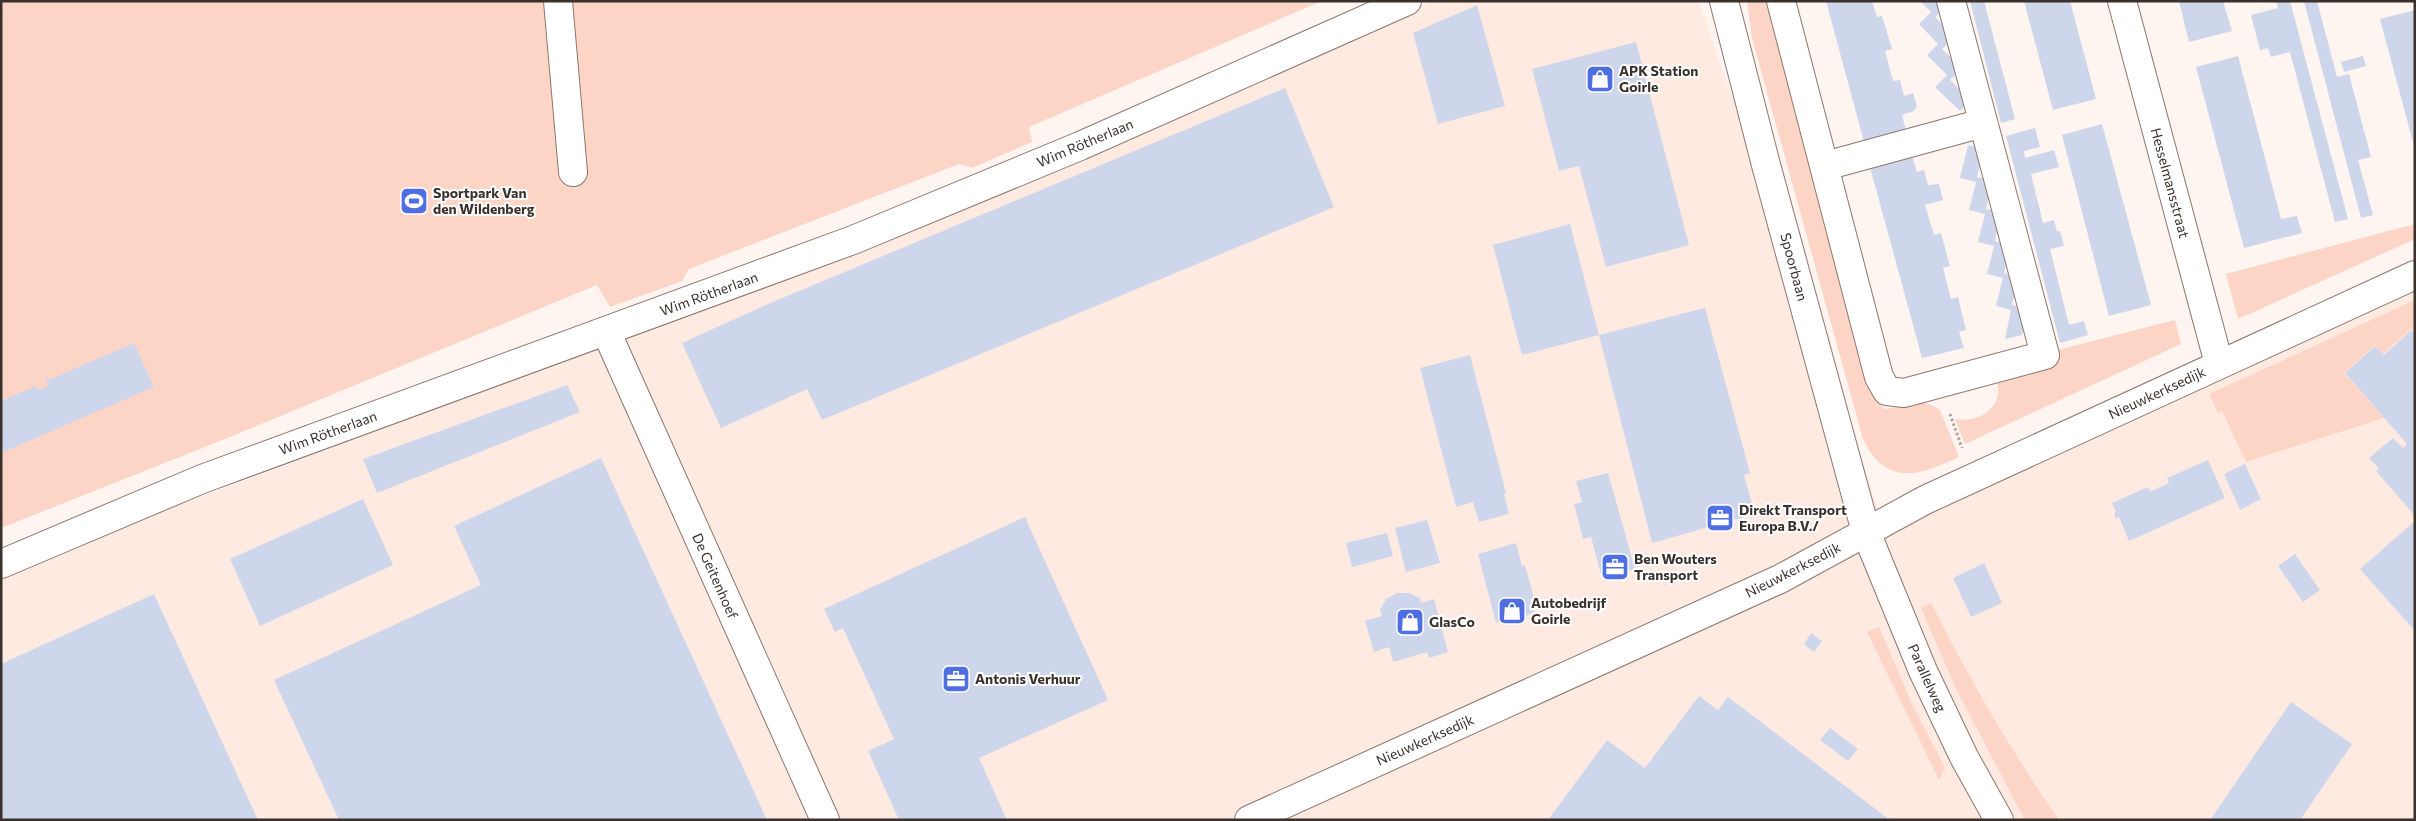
<svg xmlns="http://www.w3.org/2000/svg" width="2416" height="821" font-family="Commissioner,sans-serif">
	<rect width="100%" height="100%" fill="#fef4f0"/>
	<path fill="#ffeae2" d="M1433,1H1698L1883,522L2415,288V820H1V579L120,527L879,244Z"/>
	<path fill="#fdd5c6" d="M1,1H1322L1029,127L1032,142L972,168L959,164L689,269L682,281L610,307L597,285L230,437L1,528Z
		M1747,1H1771L1878,403L1885,409C1908,407 1918,395 1940,410L1959,457C1920,476 1886,487 1863,439L1752,38Z
		M2415,224V239L2238,319L2226,274Z
		M2415,300V332L2411,329L2383,354L2375,345L2344,373L2384,418L2246,462L2222,411L2218,413L2209,394Z
		M2175,320L2181,344L1965,444L1955,419C1979,423 2004,408 1997,381L2053,366L2050,352Z
		M1931,603C1970,680 2010,749 2059,820H2025L1957,691L1921,608Z
		M1879,627L1911,702L1945,768L1939,780L1867,632Z"/>
	<path fill="#ced6ec" d="M1826,1H1872L1877,17L1882,16L1892,49L1885,51L1893,81L1900,80L1904,96L1913,93L1917,106L1914,111L1902,115L1906,131L1864,142Z
		M1920,1H1943L1947,5L1935,17L1955,37L1942,49L1962,68L1950,80L1971,100L1960,111L1935,87L1947,75L1927,55L1938,44L1919,24L1931,12Z
		M1970,1H1984L2015,119L2001,123Z
		M2024,1H2070L2096,99L2053,110Z
		M2179,1H2223L2232,31L2189,42Z
		M2276,1H2290L2348,219L2335,222L2290,52L2271,57L2268,48L2260,50L2251,15L2278,8Z
		M2304,1H2317L2337,77L2349,74L2371,157L2358,160L2373,215L2361,218Z
		M1477,5L1505,106L1438,124L1413,33Z
		M2415,10V146H2414L2380,19Z
		M1636,42L1689,245L1606,267L1579,166L1559,171L1532,69Z
		M2238,56L2281,219L2297,216L2302,233L2244,248L2196,67Z
		M2363,56L2366,66L2344,72L2341,62Z
		M1285,88L1334,207L822,420L807,389L721,428L682,343L768,304Z
		M2102,124L2151,305L2109,316L2062,135Z
		M2035,128L2040,147L2024,151L2025,158L2054,150L2059,167L2031,174L2043,223L2054,220L2057,231H2060L2064,246L2050,249L2069,325L2084,321L2088,335L2060,343L2006,136Z
		M1968,145L1984,149L1977,177L1993,180L1986,209L2001,213L1995,241L2010,245L2004,273L2019,277L2012,305L2028,309L2022,335L2005,339L2011,310L1996,306L2003,278L1987,274L1994,246L1978,242L1985,214L1969,210L1976,182L1960,178Z
		M1912,156L1917,172L1924,170L1928,185L1939,184L1943,200L1925,205L1934,235L1941,233L1950,266L1943,268L1951,299L1958,297L1966,330L1959,332L1964,348L1922,358L1870,167Z
		M1570,224L1599,335L1705,308L1750,473L1744,475L1755,514L1652,543L1599,335L1522,355L1493,245Z
		M2411,330L2415,334V516L2376,471L2379,469L2369,458L2393,438L2403,448L2407,444L2345,373L2375,346L2384,355Z
		M134,343L154,387L1,453V401L36,386L38,390L48,386L46,381Z
		M1470,355L1506,493L1504,494L1509,514L1479,522L1473,502L1456,507L1420,368Z
		M567,385L580,412L377,493L363,459Z
		M601,458L767,820H339L274,680L481,585L454,526Z
		M2208,460L2225,498L2129,541L2119,517L2116,519L2114,513L2116,512L2112,503L2148,487L2150,492L2169,483L2167,478Z
		M2245,464L2261,499L2240,510L2224,474Z
		M1608,473L1635,569L1602,578L1591,537L1583,539L1574,504L1582,502L1576,481Z
		M363,499L393,565L260,626L230,559Z
		M1025,517L1108,700L979,758L1007,820H899L868,751L894,739L843,628L835,632L824,609Z
		M1427,520L1440,563L1406,572L1395,528Z
		M2415,521V631L2360,569Z
		M1387,533L1393,556L1352,567L1346,543Z
		M1516,543L1522,566L1525,565L1534,598L1530,599L1534,613L1496,623L1478,554Z
		M2295,554L2320,590L2303,602L2278,566Z
		M1984,563L2002,603L1971,617L1953,578Z
		M1397,593H1409L1420,598L1421,603L1434,599L1448,652L1429,658L1427,652L1393,662L1389,647L1374,652L1365,621L1382,616L1380,610L1386,599Z
		M154,594L258,820H1V664Z
		M1811,633L1822,641L1814,652L1804,644Z
		M1699,696L1718,710L1728,697L1890,820H1548L1607,740L1645,768Z
		M2291,702L2352,744L2300,820H2210Z
		M1830,728L1858,749L1848,761L1820,740Z"/>
	<g fill="none" stroke-linecap="round" stroke-linejoin="round">
		<defs>
			<path id="minor" d="M558,1L573,172
				M1724,1L1766,165L1866,532L1923,671L1964,757L1999,820
				M1781,1L1879,377L1887,391L1904,393L2045,355L1951,1
				M2122,1L2219,364
				M1825,166L1983,123
				M606,331L825,820
				M1,564L202,479L853,240L1080,146L1407,1
				M1249,820L1780,579L1925,500L2415,275"/>
		</defs>
		<use href="#minor" stroke="#8d766e" stroke-width="30"/>
		<path stroke="#aea4a0" stroke-width="3" stroke-dasharray="2.5 2.5" stroke-linecap="butt" d="M1950,414L1962,448"/>
		<use href="#minor" stroke="#fff" stroke-width="28"/>
	</g>
	<defs>
		<symbol id="shop-square" viewBox="-11 -11 22 22"><rect x="-9" y="-9" width="18" height="18" rx="4" fill="#4e6ee2" stroke="#fff"/><path d="M-5-2.5h2.3a2.7 3.5 0 0 1 5.4 0H5L5.5 6h-11ZM-1.5-2.5h3a1.5 2.3 0 0 0-3 0Z" fill="#fff"/></symbol>
		<symbol id="stadium-square" viewBox="-11 -11 22 22"><rect x="-9" y="-9" width="18" height="18" rx="4" fill="#4e6ee2" stroke="#fff"/><path d="M0-5a6.5 5 0 1 0 0 10a6.5 5 0 1 0 0-10ZM-3.5-1.8h7v3.6h-7Z" fill="#fff"/></symbol>
		<symbol id="office-square" viewBox="-11 -11 22 22"><rect x="-9" y="-9" width="18" height="18" rx="4" fill="#4e6ee2" stroke="#fff"/><path d="M-6-3h4V-5.5h4V-3h4V5H-6ZM-1-4.5V-3h2v-1.5ZM-6 0V1H6V0Z" fill="#fff"/></symbol>
	</defs>
	<g fill-rule="evenodd">
		<use href="#shop-square" x="1584" y="63" width="32" height="32"/>
		<use href="#stadium-square" x="398" y="185" width="32" height="32"/>
		<use href="#office-square" x="1704" y="502" width="32" height="32"/>
		<use href="#office-square" x="1599" y="551" width="32" height="32"/>
		<use href="#shop-square" x="1496" y="595" width="32" height="32"/>
		<use href="#shop-square" x="1394" y="606" width="32" height="32"/>
		<use href="#office-square" x="940" y="663" width="32" height="32"/>
	</g>
	<g text-anchor="middle" stroke-width="4" stroke-linejoin="round" paint-order="stroke">
		<g font-size="14" font-weight="bold" fill="#3a312d" stroke="#fff" text-anchor="start">
			<text x="1619" y="76">APK Station<tspan x="1619" dy="16">Goirle</tspan></text>
			<text x="433" y="198">Sportpark Van<tspan x="433" dy="16">den Wildenberg</tspan></text>
			<text x="1739" y="515">Direkt Transport<tspan x="1739" dy="16">Europa B.V./</tspan></text>
			<text x="1634" y="564">Ben Wouters<tspan x="1634" dy="16">Transport</tspan></text>
			<text x="1531" y="608">Autobedrijf<tspan x="1531" dy="16">Goirle</tspan></text>
			<text x="1429" y="627">GlasCo</text>
			<text x="975" y="684">Antonis Verhuur</text>
		</g>
		<g font-size="14" fill="#3a312d" stroke="#fff">
			<text transform="translate(1085 143) rotate(-23)" y="5">Wim Rötherlaan</text>
			<text transform="translate(2170 183) rotate(75)" y="5">Hesselmansstraat</text>
			<text transform="translate(1794 267) rotate(75)" y="5">Spoorbaan</text>
			<text transform="translate(709 294) rotate(-20)" y="5">Wim Rötherlaan</text>
			<text transform="translate(2157 393) rotate(-25)" y="5">Nieuwkerksedijk</text>
			<text transform="translate(328 433) rotate(-20)" y="5">Wim Rötherlaan</text>
			<text transform="translate(1793 570) rotate(-27)" y="5">Nieuwkerksedijk</text>
			<text transform="translate(715 576) rotate(66)" y="5">De Geitenhoef</text>
			<text transform="translate(1927 678) rotate(66)" y="5">Parallelweg</text>
			<text transform="translate(1425 740) rotate(-24)" y="5">Nieuwkerksedijk</text>
		</g>
	</g>
	<rect width="2416" height="821" fill="none" stroke="#3a312d" stroke-width="5"/>
</svg>
